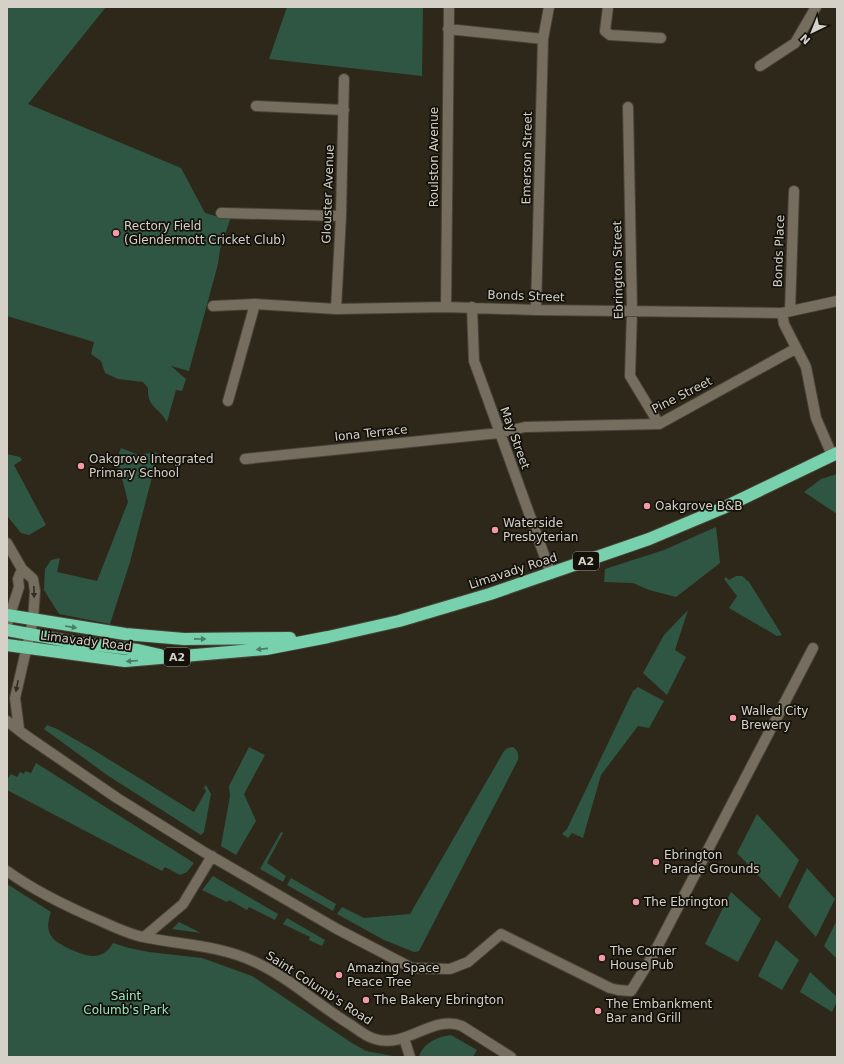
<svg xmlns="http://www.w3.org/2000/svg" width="844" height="1064" font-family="'DejaVu Sans',sans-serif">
	<rect width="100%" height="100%" fill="#2e281a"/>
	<path fill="#2f5643" d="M7,7H106L28,104L181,168L205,213L219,217H231L220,249L218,264L189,371L171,366L186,379L182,391L176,390L167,422C159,407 147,408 148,388L143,382L118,379L105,373L101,361L91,354L94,342L7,316Z
		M287,7H423L422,76L269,59Z
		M121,448L139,455L155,452L158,454L130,562L110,624L59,614L44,590L45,569L51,560L60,558L57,572L97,581L128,502L121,474L115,464Z
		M7,454L20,457L22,460L14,465L46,525L29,535L21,533L8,517Z
		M837,474V514L804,492L821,479Z
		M716,527L720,563L676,597L649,590L633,583L604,582L605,569L664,550Z
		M736,576H742L749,582L782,635L777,636L729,608L737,596L724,579L726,577L729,580Z
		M688,610L675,650L686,657L667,695L643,673L664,635Z
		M638,687L664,701L649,728L638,726L601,775L583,838L572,833L568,838L562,834L567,829L633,691Z
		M47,725L57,729L92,749L194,812L206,791L204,788L206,785L211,794L204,832L201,835L107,775L44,729Z
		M249,747L265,755L244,794L256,821L236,855L221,846L230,796L229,786Z
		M513,747C518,751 519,754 518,760L419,951L414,952L384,940L337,914L342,907L364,918L410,914L504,751L508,748Z
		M36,763L194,863L187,872L180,875L165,867L162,871L7,790V780L11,774L17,777L20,772L24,774L25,771L31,773Z
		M757,814L799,860L780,898L737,853Z
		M281,832L283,833L267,863L286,876L283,882L260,869Z
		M807,868L835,899L816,937L788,907Z
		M213,876L278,914L275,920L249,907L247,910L229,900L227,902L202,890Z
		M291,878L336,904L333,911L287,885Z
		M7,884L51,912C43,935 53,941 72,950C88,957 103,961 113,943L129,948L149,952L202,958L252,976L352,1043L366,1051L398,1057H7Z
		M731,892L761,919L738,962L705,944Z
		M287,918L325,940L322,946L309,940L310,937L283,924Z
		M837,920V959L824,946Z
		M179,922L201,933L172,929Z
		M776,940L799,960L782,990L758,976Z
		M810,972L837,997V1001L832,1012L800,992Z
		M451,1035L477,1050L473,1057H419C423,1043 437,1037 451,1035Z"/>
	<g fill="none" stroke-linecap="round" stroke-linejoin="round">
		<defs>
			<path id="street" d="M608,7L605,31L610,35L661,38
				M448,29L543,39
				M760,66L795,43L816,7
				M256,106L344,110
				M628,107L632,311L630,376L659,424
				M221,213L341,216
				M213,306L255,304L336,309L446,307L536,310L782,313L837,301
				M446,307L449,7
				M472,307L474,361L551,574
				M336,309L341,216L344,79
				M536,310L543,39L549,7
				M790,311L794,191
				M782,313L784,324L806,367L816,418L832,455
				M228,401L255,304
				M245,459L499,433L525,427L659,424L795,349
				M7,543L22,569L33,579L35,591L33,620L15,698L19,729
				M7,624L19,587L18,579L22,569
				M7,721L25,735L117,798L204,852L337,929L412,968L450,969L468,962L501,934L610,988L618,990L631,991L652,957L813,648
				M7,871C36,892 70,908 103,922C116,928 129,934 143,937C181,945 220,945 255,962C290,978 319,1006 351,1025C358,1030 367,1037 375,1039C406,1049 433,1014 462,1026L511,1057
				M144,937L183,904L212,856
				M404,1038L410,1057"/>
			<path id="highway" d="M7,615L125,634L184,639L290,638
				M7,630L73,642L138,650L160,655
				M7,645L125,661L266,649L328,637L399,621L490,594L649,539L723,508L837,453"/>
		</defs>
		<use href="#street" stroke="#484338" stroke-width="12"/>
		<use href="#highway" stroke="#484338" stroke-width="14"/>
		<use href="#street" stroke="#756e5e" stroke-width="10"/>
		<use href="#highway" stroke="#76d1ac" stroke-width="12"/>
	</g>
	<defs><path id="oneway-solid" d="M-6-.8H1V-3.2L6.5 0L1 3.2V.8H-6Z"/></defs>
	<g fill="#312d24">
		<use href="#oneway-solid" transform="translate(34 592) rotate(89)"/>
		<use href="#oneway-solid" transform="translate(17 686) rotate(101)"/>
	</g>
	<g fill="#4a7b64">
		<use href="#oneway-solid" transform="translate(71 627) rotate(9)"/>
		<use href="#oneway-solid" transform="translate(200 639) rotate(1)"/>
		<use href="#oneway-solid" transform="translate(262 649) rotate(174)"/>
		<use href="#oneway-solid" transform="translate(132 661) rotate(175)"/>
	</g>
	<g fill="#f39aa8" stroke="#14110b" stroke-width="1.5">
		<circle cx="116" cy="233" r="4"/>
		<circle cx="81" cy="466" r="4"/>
		<circle cx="647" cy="506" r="4"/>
		<circle cx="495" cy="530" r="4"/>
		<circle cx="733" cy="718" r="4"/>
		<circle cx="656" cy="862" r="4"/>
		<circle cx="636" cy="902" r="4"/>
		<circle cx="602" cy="958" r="4"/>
		<circle cx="339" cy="975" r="4"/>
		<circle cx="366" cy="1000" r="4"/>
		<circle cx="598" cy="1011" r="4"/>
	</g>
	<g text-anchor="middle" stroke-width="3.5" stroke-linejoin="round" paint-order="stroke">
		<g fill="#14110b" stroke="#9b9790" stroke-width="1">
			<rect x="573" y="552" width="26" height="18" rx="3"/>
			<rect x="164" y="648" width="26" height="18" rx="3"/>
		</g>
		<g font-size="11" font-weight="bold" fill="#d5d1c9">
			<text x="586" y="565">A2</text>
			<text x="177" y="661">A2</text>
		</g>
		<g font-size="12" fill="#d5d1c9" stroke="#14110b">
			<text transform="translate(434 157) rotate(-90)" y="4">Roulston Avenue</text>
			<text transform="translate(527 158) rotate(-89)" y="4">Emerson Street</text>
			<text transform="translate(328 194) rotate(-88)" y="4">Glouster Avenue</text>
			<text transform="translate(779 251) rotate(-88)" y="4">Bonds Place</text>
			<text transform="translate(618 270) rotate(-91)" y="4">Ebrington Street</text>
			<text transform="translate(526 296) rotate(2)" y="4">Bonds Street</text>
			<text transform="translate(682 395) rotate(-27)" y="4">Pine Street</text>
			<text transform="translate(371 433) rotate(-6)" y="4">Iona Terrace</text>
			<text transform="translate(515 438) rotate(70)" y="4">May Street</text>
			<text transform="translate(513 571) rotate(-18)" y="4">Limavady Road</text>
			<text transform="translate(86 641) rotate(7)" y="4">Limavady Road</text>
			<text transform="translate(319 988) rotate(33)" y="4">Saint Columb's Road</text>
		</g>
		<g font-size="12" fill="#d5d1c9" stroke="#14110b" text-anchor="start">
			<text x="124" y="230">Rectory Field<tspan x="124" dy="14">(Glendermott Cricket Club)</tspan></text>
			<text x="89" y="463">Oakgrove Integrated<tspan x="89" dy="14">Primary School</tspan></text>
			<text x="655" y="510">Oakgrove B&amp;B</text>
			<text x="503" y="527">Waterside<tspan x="503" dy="14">Presbyterian</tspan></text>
			<text x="741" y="715">Walled City<tspan x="741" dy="14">Brewery</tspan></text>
			<text x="664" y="859">Ebrington<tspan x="664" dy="14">Parade Grounds</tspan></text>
			<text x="644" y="906">The Ebrington</text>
			<text x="610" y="955">The Corner<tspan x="610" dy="14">House Pub</tspan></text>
			<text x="347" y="972">Amazing Space<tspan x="347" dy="14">Peace Tree</tspan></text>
			<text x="374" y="1004">The Bakery Ebrington</text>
			<text x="606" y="1008">The Embankment<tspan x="606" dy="14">Bar and Grill</tspan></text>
		</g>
		<g font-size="12" fill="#9ae5c0" stroke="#14110b">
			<text x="126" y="1000">Saint<tspan x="126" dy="14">Columb's Park</tspan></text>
		</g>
	</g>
	<rect width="844" height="1064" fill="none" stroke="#d5d1c9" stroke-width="16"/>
	<g transform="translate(812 32) rotate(223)" stroke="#14110b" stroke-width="3" paint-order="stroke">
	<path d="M0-3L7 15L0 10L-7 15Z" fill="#d5d1c9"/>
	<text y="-6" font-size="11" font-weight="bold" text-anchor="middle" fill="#d5d1c9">N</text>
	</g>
</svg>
